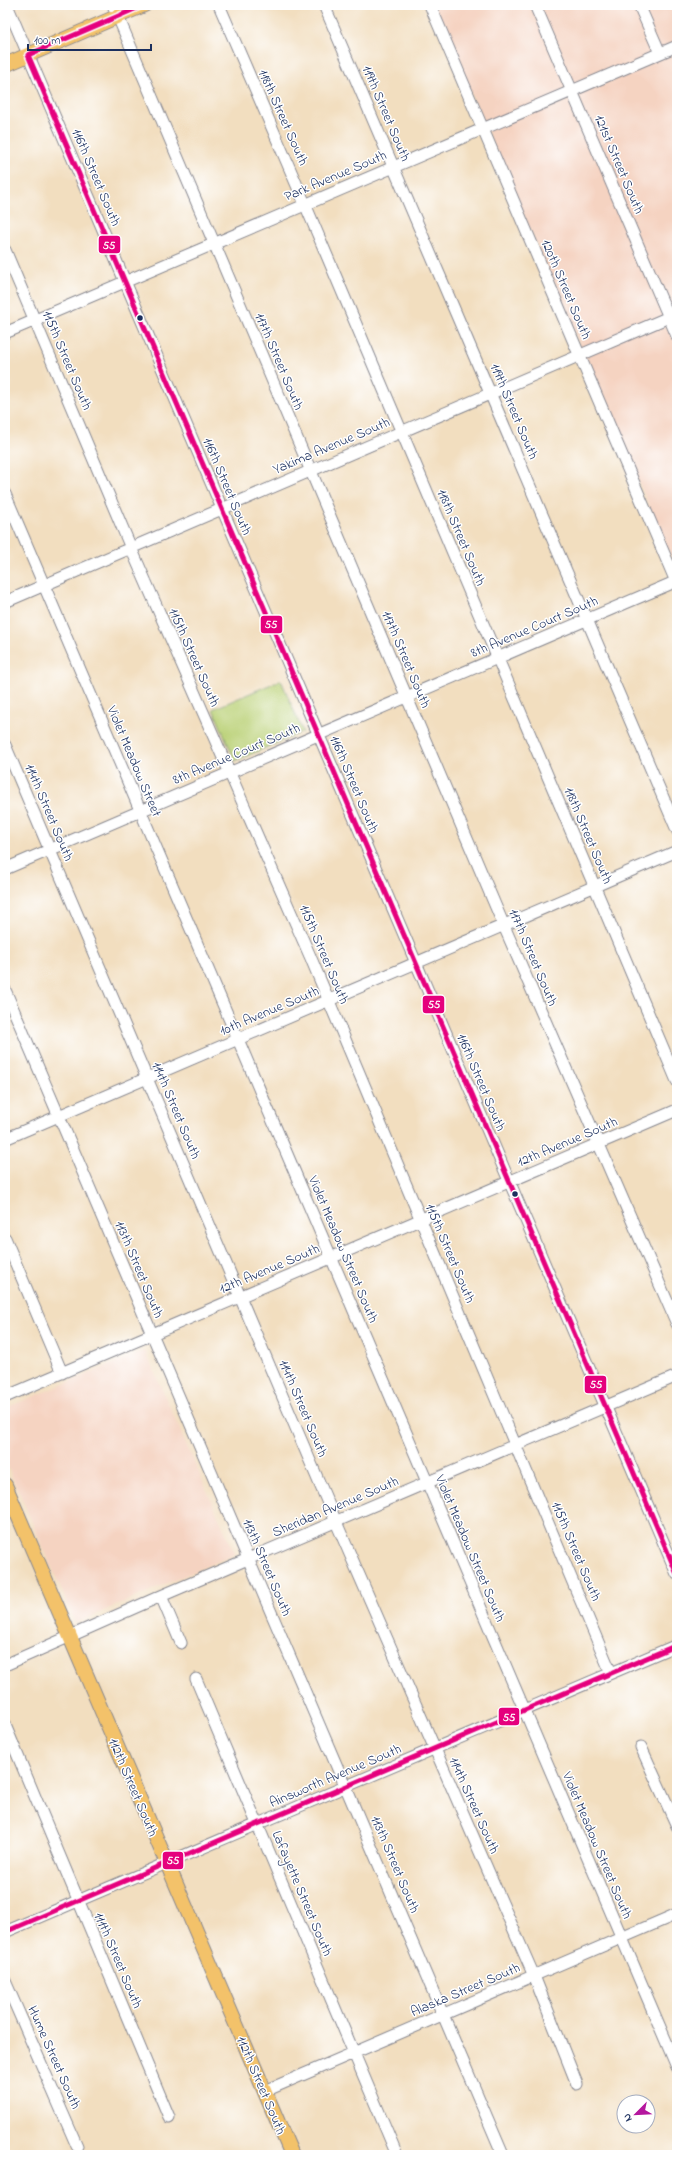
<svg xmlns="http://www.w3.org/2000/svg" width="682" height="2160" font-family="'Indie Flower',sans-serif">
	<rect width="100%" height="100%" fill="#fff"/>
	<filter id="ink" filterUnits="userSpaceOnUse"><feTurbulence type="fractalNoise" baseFrequency=".025" numOctaves="2"/><feDisplacementMap in="SourceGraphic" scale="8" xChannelSelector="R" yChannelSelector="G"/><feConvolveMatrix kernelMatrix="1 2 1 2 8 2 1 2 1" color-interpolation-filters="sRGB"/></filter>
	<filter id="wash" filterUnits="userSpaceOnUse"><feTurbulence type="fractalNoise" baseFrequency=".012" numOctaves="4" result="noise"/><feDisplacementMap in="SourceGraphic" scale="16" xChannelSelector="R" yChannelSelector="G"/><feGaussianBlur stdDeviation="0.9" result="paint"/><feColorMatrix in="noise" values="0 0 0 0 0 0 0 0 0 0 0 0 0 0 0 0 0 1.4 0 .05"/><feComposite in="paint" operator="in"/></filter>
	<g filter="url(#wash)">
		<rect width="100%" height="100%" fill="#f2debf"/>
		<path fill="#f5d3c1" d="M433,5H677V571Z
			M145,1351L235,1554L76,1623L5,1460V1408Z"/>
		<path fill="#b9d075" stroke="#6a806a" d="M281,680L303,732L235,761L213,709Z"/>
	</g>
	<g filter="url(#ink)">
		<g fill="none" stroke-linecap="round" stroke-linejoin="round">
			<defs>
				<path id="minor" d="M7,5L677,1574
					M113,5L504,926L677,1324
					M219,5L305,204L677,1081
					M324,5L677,830
					M430,5L677,584
					M535,5L677,336
					M639,5L660,53
					M5,250L131,548L310,956L611,1673
					M5,333L677,46
					M5,494L677,2067
					M5,602L669,317
					M5,745L336,1522L534,1976L577,2084
					M5,869L677,581
					M5,990L503,2155
					M5,1139L677,851
					M5,1238L62,1373
					M5,1397L677,1110
					M161,1596L181,1643
					M5,1665L161,1596L677,1376
					M196,1679L397,2155
					M5,1725L169,2117
					M641,1747L677,1826
					M5,1932L677,1645
					M5,1981L77,2146
					M265,2091L677,1914"/>
				<path id="major" d="M5,65L144,5
					M5,1485L292,2155"/>
			</defs>
			<use href="#minor" stroke="#86868e" stroke-width="13"/>
			<use href="#major" stroke="#86868e" stroke-width="16"/>
			<use href="#minor" stroke="#fff" stroke-width="11"/>
			<use href="#major" stroke="#f3c26a" stroke-width="14"/>
			<defs>
				<path id="bus-1" d="M28,55L677,1574
					M28,55L144,5
					M5,1932L677,1645"/>
			</defs>
			<use href="#bus-1" stroke="#fff" stroke-width="8"/>
			<use href="#bus-1" stroke="#e5007d" stroke-width="5"/>
		</g>
	</g>
	<g fill="#1b2f5e" stroke="#fff" stroke-width="1.5">
		<circle cx="140" cy="318" r="3.5"/>
		<circle cx="515" cy="1194" r="3.5"/>
	</g>
	<g text-anchor="middle" stroke-width="3" stroke-linejoin="round" paint-order="stroke">
		<g font-size="14" fill="#1b2f5e" stroke="#fff">
			<text transform="translate(387 113) rotate(67)" y="5">119th Street South</text>
			<text transform="translate(284 117) rotate(66)" y="5">118th Street South</text>
			<text transform="translate(620 164) rotate(67)" y="5">121st Street South</text>
			<text transform="translate(335 175) rotate(-23)" y="5">Park Avenue South</text>
			<text transform="translate(97 177) rotate(67)" y="5">116th Street South</text>
			<text transform="translate(567 289) rotate(67)" y="5">120th Street South</text>
			<text transform="translate(68 360) rotate(67)" y="5">115th Street South</text>
			<text transform="translate(280 361) rotate(67)" y="5">117th Street South</text>
			<text transform="translate(515 411) rotate(67)" y="5">119th Street South</text>
			<text transform="translate(331 445) rotate(-23)" y="5">Yakima Avenue South</text>
			<text transform="translate(228 486) rotate(67)" y="5">116th Street South</text>
			<text transform="translate(462 537) rotate(67)" y="5">118th Street South</text>
			<text transform="translate(534 626) rotate(-23)" y="5">8th Avenue Court South</text>
			<text transform="translate(195 657) rotate(66)" y="5">115th Street South</text>
			<text transform="translate(407 659) rotate(67)" y="5">117th Street South</text>
			<text transform="translate(236 753) rotate(-23)" y="5">8th Avenue Court South</text>
			<text transform="translate(135 761) rotate(67)" y="5">Violet Meadow Street</text>
			<text transform="translate(355 784) rotate(67)" y="5">116th Street South</text>
			<text transform="translate(50 812) rotate(67)" y="5">114th Street South</text>
			<text transform="translate(589 835) rotate(67)" y="5">118th Street South</text>
			<text transform="translate(325 954) rotate(67)" y="5">115th Street South</text>
			<text transform="translate(534 957) rotate(67)" y="5">117th Street South</text>
			<text transform="translate(269 1010) rotate(-23)" y="5">10th Avenue South</text>
			<text transform="translate(482 1082) rotate(67)" y="5">116th Street South</text>
			<text transform="translate(177 1110) rotate(67)" y="5">114th Street South</text>
			<text transform="translate(567 1141) rotate(-23)" y="5">12th Avenue South</text>
			<text transform="translate(344 1249) rotate(67)" y="5">Violet Meadow Street South</text>
			<text transform="translate(451 1253) rotate(67)" y="5">115th Street South</text>
			<text transform="translate(269 1268) rotate(-23)" y="5">12th Avenue South</text>
			<text transform="translate(140 1269) rotate(67)" y="5">113th Street South</text>
			<text transform="translate(304 1408) rotate(67)" y="5">114th Street South</text>
			<text transform="translate(335 1506) rotate(-23)" y="5">Sheridan Avenue South</text>
			<text transform="translate(471 1548) rotate(67)" y="5">Violet Meadow Street South</text>
			<text transform="translate(577 1551) rotate(67)" y="5">115th Street South</text>
			<text transform="translate(268 1567) rotate(67)" y="5">113th Street South</text>
			<text transform="translate(335 1775) rotate(-23)" y="5">Ainsworth Avenue South</text>
			<text transform="translate(134 1787) rotate(67)" y="5">112th Street South</text>
			<text transform="translate(475 1805) rotate(66)" y="5">114th Street South</text>
			<text transform="translate(598 1845) rotate(67)" y="5">Violet Meadow Street South</text>
			<text transform="translate(396 1864) rotate(67)" y="5">113th Street South</text>
			<text transform="translate(303 1893) rotate(67)" y="5">Lafayette Street South</text>
			<text transform="translate(119 1960) rotate(67)" y="5">111th Street South</text>
			<text transform="translate(465 1989) rotate(-23)" y="5">Alaska Street South</text>
			<text transform="translate(55 2057) rotate(66)" y="5">Hume Street South</text>
			<text transform="translate(262 2085) rotate(67)" y="5">112th Street South</text>
		</g>
	</g>
	<g stroke="#fff" stroke-width="1.5">
		<rect x="98" y="235" width="23" height="19" rx="4" fill="#e5007d"/>
		<rect x="260" y="615" width="23" height="19" rx="4" fill="#e5007d"/>
		<rect x="422" y="995" width="23" height="19" rx="4" fill="#e5007d"/>
		<rect x="584" y="1375" width="23" height="19" rx="4" fill="#e5007d"/>
		<rect x="498" y="1707" width="22" height="19" rx="4" fill="#e5007d"/>
		<rect x="162" y="1851" width="22" height="19" rx="4" fill="#e5007d"/>
	</g>
	<g font-size="11" text-anchor="middle" font-weight="bold" fill="#fff">
		<text x="109" y="249">55</text>
		<text x="271" y="628">55</text>
		<text x="434" y="1008">55</text>
		<text x="596" y="1388">55</text>
		<text x="509" y="1721">55</text>
		<text x="173" y="1864">55</text>
	</g>
	<rect width="682" height="2160" fill="none" stroke="#fff" stroke-width="20"/>
	<g transform="translate(636 2114) rotate(246)"><circle r="19" fill="#ffffff" stroke="#a4acbf"/>
	<path d="M0-3L7 15L0 10L-7 15Z" fill="#b5179e"/>
	<text y="-6" font-size="11" font-weight="bold" text-anchor="middle" fill="#1b2f5e">N</text>
	</g>
	<path d="M28 44v6h123v-6" fill="none" stroke="#1b2f5e" stroke-width="2"/>
	<text x="34" y="44" font-size="12" fill="#1b2f5e" stroke="#ffffff" stroke-width="3" paint-order="stroke">100 m</text>
</svg>
